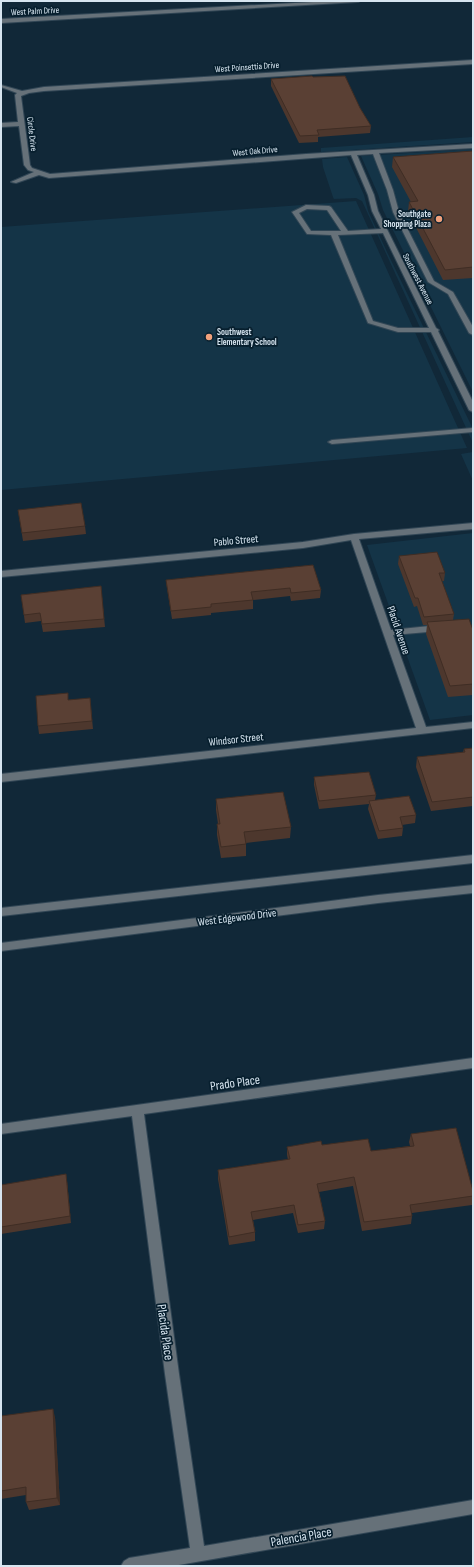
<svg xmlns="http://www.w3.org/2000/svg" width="474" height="1567" font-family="'Sofia Sans Condensed',sans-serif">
	<rect width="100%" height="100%" fill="#112838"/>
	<path fill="#143447" d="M473,137V142L321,152V148Z
		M473,149V392L383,210L378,194L361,156Z
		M347,157L364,195L368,211L387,252L473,429V443L362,201L356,198L334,199L333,197L323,167L322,159Z
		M356,201L467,448L1,490V227Z
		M473,452V481L461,454Z
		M473,533V715L430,720L367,545Z"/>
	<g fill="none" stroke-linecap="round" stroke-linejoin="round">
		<defs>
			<path id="minor" d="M331,1H360L358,2L1,23V19Z
				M473,60V64L44,91L29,93L21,96L30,165L32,168L50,174L306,154L473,144V148L379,153L393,190L399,212L434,281L453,292L473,327V335L469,333L448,294L428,282L393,212L387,190L373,154L357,155L374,195L378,211L436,328L439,330L438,331L473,402V412L469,410L431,332H398L368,323L331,235L307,234L292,212L306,205L329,206L331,207L348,231L381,229L372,211L368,195L351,155L49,178L39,175L16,183L11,182L34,172L28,170L24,165L19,126L1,127V123L18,122L15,95L17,93L1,87V85L22,91L44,87ZM307,209L327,210L341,231H311L299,213ZM383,233L429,328H398L373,321L338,235Z
				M473,428V432L332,444L328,442L332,440Z
				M473,523V529L359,539L391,630L439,625L443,628L439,631L393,635L426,727L473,722V728L1,782V774L416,728L351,540L303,548L1,577V571L303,542L354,534Z
				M473,855V863L1,916V908Z
				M473,885V893L378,903L1,951V943L378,895Z
				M473,1058V1068L144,1114L179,1374L204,1546L473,1500V1514L173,1566H121L124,1561L129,1558L190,1548L165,1374L132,1116L1,1134V1124Z"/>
		</defs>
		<use href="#minor" stroke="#314655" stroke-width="2"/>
		<use href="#minor" fill="#667179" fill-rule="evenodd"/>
	</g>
	<path fill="#4d372d" d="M313,77L360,108L371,126L370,133L318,137V142L299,143L271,86V79Z
		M473,151V278L443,280L408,212L409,202H411L392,167L393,157Z
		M18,510L85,526L86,534L23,541Z
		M399,556L445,573L444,581H441L454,614L453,620L473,630V695L448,697L426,634L427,625H423L417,606L414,607L398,564Z
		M166,580L321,590L320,598L291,601L290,596L253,600V609L211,613V615L172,619L167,588Z
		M101,586L105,627L43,632L41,621L25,623L21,595Z
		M90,698L93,729L39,734L38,726Z
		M473,748V806L431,811L416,767L417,757L463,752L464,749Z
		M314,777L376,795L375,800L416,815L415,823L402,825L403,828L402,836L378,839L368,809L369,804L319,809L314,785Z
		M216,799L291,827L290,838L246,843V856L221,858L217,835V824H218L216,810Z
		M411,1134L473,1191V1202L472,1205L412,1213V1216L411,1224L362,1231L353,1186L319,1192L325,1221L324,1229L298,1233L293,1213L253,1220L255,1232V1241L229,1245L218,1179V1170L288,1160L287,1155V1147L322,1145L371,1151L410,1146L409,1142Z
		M67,1181L71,1223L1,1234V1185Z
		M1,1416L55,1417L60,1505L29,1510L26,1502V1495L1,1499Z"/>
	<path fill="#3f2d24" d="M66,1174L67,1181L71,1223L70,1216Z
		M53,1409L55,1417L60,1505L57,1498Z"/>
	<path fill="#5a4034" stroke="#3f2d24" d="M312,76L313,77L345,76L360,108L371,126L317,130L319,135L300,136L271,79Z
		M473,151V267L445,270L409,202L418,201L393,157Z
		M81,503L85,526L22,533L18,510Z
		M437,552L445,573H439L454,614L424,617L418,598H415L399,556Z
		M313,565L321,590L291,593L290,588L251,592L253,600L211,604V607L171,611L166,580Z
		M101,586L104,619L42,624L40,613L24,615L21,595Z
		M469,619L473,630V684L450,686L427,622Z
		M68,693V700L90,698L92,721L38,726L36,696Z
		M473,748V797L432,802L417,757L465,752L464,749Z
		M369,772L376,795L319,801L314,777Z
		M283,792L291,827L244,832L246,844L221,847L217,824H220L216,799Z
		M409,796L416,815L400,817L403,828L379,831L369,801Z
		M456,1128L473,1191V1196L410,1205L412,1216L364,1222L354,1177L317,1184L325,1221L298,1225L294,1205L251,1212L255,1232L229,1237L218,1170L290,1159L287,1147L321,1141L322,1145L368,1139L371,1151L414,1146L411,1134Z
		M66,1174L70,1216L1,1227V1185Z
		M53,1409L57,1498L26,1502V1487L1,1491V1416Z"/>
	<g fill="#f1a17c" stroke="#071f2e" stroke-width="1.5">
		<circle cx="439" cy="219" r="4"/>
		<circle cx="209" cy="337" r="4"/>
	</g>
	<g text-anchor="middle" stroke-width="3.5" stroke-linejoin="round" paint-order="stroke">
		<g font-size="9" fill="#d7e5f0" stroke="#071f2e">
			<text transform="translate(35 11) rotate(-3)" y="3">West Palm Drive</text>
			<text transform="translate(247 67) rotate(-4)" y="3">West Poinsettia Drive</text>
			<text transform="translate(32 134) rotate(83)" y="3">Circle Drive</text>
			<text transform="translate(255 151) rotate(-5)" y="3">West Oak Drive</text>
			<text transform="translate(418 279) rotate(63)" y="3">Southwest Avenue</text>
		</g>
		<g font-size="9" font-weight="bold" fill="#d7e5f0" stroke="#071f2e" text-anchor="end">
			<text x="431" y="217">Southgate<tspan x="431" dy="10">Shopping Plaza</tspan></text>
			<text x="217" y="335" text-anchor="start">Southwest<tspan x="217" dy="10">Elementary School</tspan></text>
		</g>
		<g font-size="11" fill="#d7e5f0" stroke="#071f2e">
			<text transform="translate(236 540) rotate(-5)" y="4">Pablo Street</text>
			<text transform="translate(399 630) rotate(71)" y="4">Placid Avenue</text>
			<text transform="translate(236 739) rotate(-6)" y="4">Windsor Street</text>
			<text transform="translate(237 917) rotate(-7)" y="4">West Edgewood Drive</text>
		</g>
		<g font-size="13" fill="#d7e5f0" stroke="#071f2e">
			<text transform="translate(235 1082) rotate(-8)" y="5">Prado Place</text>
			<text transform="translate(166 1332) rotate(82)" y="5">Placida Place</text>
			<text transform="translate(301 1536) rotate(-10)" y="5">Palencia Place</text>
		</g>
	</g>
	<rect width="474" height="1567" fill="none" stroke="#d7e5f0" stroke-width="4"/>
</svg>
